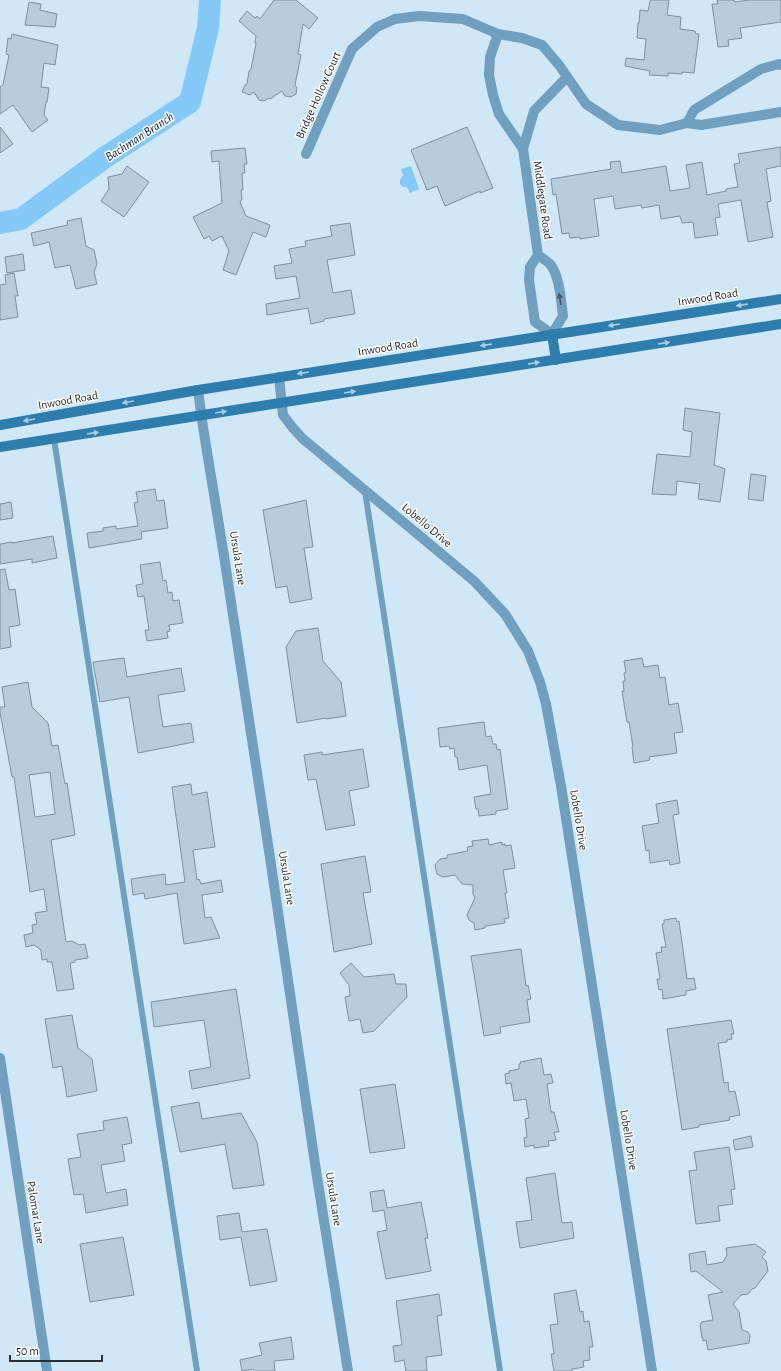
<svg xmlns="http://www.w3.org/2000/svg" width="781" height="1371" font-family="'Alegreya Sans',sans-serif">
	<rect width="100%" height="100%" fill="#d0e7f8"/>
	<path fill="#85c9f9" d="M411,166L419,189L410,193L407,187H403L400,184V180L403,175L401,169Z"/>
	<g fill="none" stroke-linecap="round" stroke-linejoin="round">
		<path stroke="#85c9f9" stroke-width="22" d="M0,223L21,219L104,158L190,102L208,28L210,0"/>
	</g>
	<path fill="#b7cdde" stroke="#7c91a1" fill-rule="evenodd" d="M274,0H296L318,18L309,29L303,24L298,54L301,55L295,85L297,88L296,94L291,97L285,96L282,91L270,99L269,98L264,101L259,100L254,92L250,95L242,92L245,85L247,84L249,71L251,69L256,44L255,42L256,36L239,21L247,11L254,17L256,18L257,16L260,19Z
		M651,0H669L667,15L681,17L680,29L695,31L696,34H699L694,73L682,72V74L668,73V76L649,75L650,71L625,66L626,58L644,60L646,39L637,38L638,23H639L640,10L648,11L650,1Z
		M717,0H734L735,2L749,0H781V22L740,28L742,38L728,40L729,46L718,47L712,4H718Z
		M29,2L41,4L40,10L57,14L55,27L25,25Z
		M12,34L58,45L55,65L44,63L41,87L49,88L47,102H46L44,115L48,120L32,132L13,105L0,114V87L3,85L9,55L6,54L8,38L11,39Z
		M0,127L13,144L0,153Z
		M467,127L493,188L480,193V191L445,206L437,186L427,190L411,150Z
		M781,147V166L766,169L771,201L767,202L773,237L748,242L741,200L718,204L720,217L715,218L718,235L695,238L693,222L682,223L680,216L661,219L659,205L642,208L641,205L615,209L613,196L594,199L599,236L580,239V237L570,238L569,233L562,234L556,194L553,195L551,179L611,169L610,162L620,161L622,173L666,166L670,191L690,188L686,165L702,162L707,195L726,191V189L738,187L734,164L740,163L738,154Z
		M245,148L247,164H244L245,173H242L243,190H241L242,199L240,202L246,216L270,225L266,237L253,232L236,275L223,270L229,251L222,236L212,241L209,236L204,239L193,217L222,203L219,161L212,162L211,151Z
		M127,166L149,182L124,217L101,201L109,189L108,177L122,174Z
		M81,218L86,246L94,250L97,264L94,272L97,284L76,289L70,265L55,268L49,242L34,246L31,233L68,225L67,221Z
		M350,223L355,255L327,260L333,293L351,290L355,314L324,319V321L311,324L308,308L267,315L266,304L300,298L296,276L276,279L274,266L292,263L289,249L306,246L305,241L332,236L330,226Z
		M23,254L25,270L7,273L5,257Z
		M14,273L18,296H15L18,317L0,320V285L6,284L5,275Z
		M685,408L720,413L714,465L725,469L720,502L698,499L700,484L677,481L676,495L652,494L657,454L690,457L692,432L683,430Z
		M751,474L766,476L763,501L748,499Z
		M155,489L157,501L164,500L168,528L141,532L142,539L89,548L87,533L103,531V528L116,526V529L138,526L134,503L138,502L136,492Z
		M306,500L313,547L304,548L312,599L290,603L287,586L276,588L263,510Z
		M11,502L13,518L0,520V504Z
		M53,536L57,558L32,563V559L0,564V544L12,542V543Z
		M160,562L163,581L166,580L168,593L172,592L173,601L179,600L183,623L169,625L170,631L167,632L168,638L147,641L145,630H149L144,596L138,597L136,585L143,584L140,565Z
		M5,569L9,590L15,589L20,625L9,627L11,647L0,649V570Z
		M318,628L323,661L341,682L346,716L326,719V718L297,723L286,647L296,631Z
		M124,658L127,677L181,668L185,691L158,695L163,727L191,723L194,742L138,753L129,697L100,702L93,662Z
		M642,658L644,667L658,665L660,678L665,677L669,705L678,703L683,732L674,733L677,753L649,757L650,760L634,763L632,747H633L629,722H627L622,691H624L623,681H625L624,673L626,672L624,661Z
		M28,682L32,707L48,723L52,746L58,745L65,784L67,783L75,835L51,840L66,942L72,941L79,945L85,944L88,958L75,960V962L70,963L74,989L57,991L52,962H47V959L42,960L41,950L34,945L26,947L24,935L33,933L32,925L37,924L35,913L47,911L44,889L30,892L14,777H12L0,712V707H5L2,687ZM50,772L55,814L35,817L29,775Z
		M484,722L486,737L491,736L493,744H496L497,750L500,749L508,809L496,811V814L479,816L478,809H476L474,797L491,794L487,765L459,770L457,757H455L454,748L450,749L449,746L440,747L438,728Z
		M363,749L369,787L349,791L355,825L326,830L316,779L308,780L304,755L322,752V755Z
		M191,784L192,795L207,792L215,847L193,850L197,880L199,879L201,884L221,880L223,892L202,895L205,918L211,917L220,938L184,944L177,893L145,899L144,893L133,895L131,879L165,874L166,885L185,882L172,787Z
		M677,800L679,814L673,815L680,863L670,865L669,860L650,863L649,850L646,851L642,826L659,823L656,804Z
		M488,839L489,845L502,842V845L505,844V846L511,845L515,868L503,870L507,893H505L509,918L504,919L505,923L485,926V928L475,930L474,923L469,920L467,915L475,898L473,894V885L462,884L455,875L443,877L437,874L435,865L440,859L447,858V855L468,851L467,847L473,846L472,841Z
		M365,856L371,892L363,893L372,944L334,952L321,864Z
		M676,918L677,922L679,921L687,979L694,978L696,989L686,991V995L663,999L662,989L659,990L657,979H660L656,953L662,952L661,947H666L662,924H664V920Z
		M521,949L526,986L528,985L531,999L527,1000L530,1022L500,1027L501,1033L484,1036L471,956Z
		M351,963L364,977L394,974L396,984H406L407,997L374,1031L363,1033L360,1019L349,1021L345,997L350,996L349,985L340,973Z
		M236,989L250,1078L192,1089L189,1071L211,1067L204,1020L154,1027L151,1002Z
		M72,1015L78,1048L92,1059L97,1091L67,1097L62,1066L53,1068L45,1019Z
		M731,1020L734,1034H731L732,1039L727,1040V1042L718,1043L724,1083L728,1082L729,1092L735,1091L740,1115L729,1117L730,1120L699,1125V1127L682,1130L667,1029Z
		M541,1058L544,1075L551,1074L553,1083L547,1084L551,1112H554L559,1132H554L556,1140L548,1141L549,1146L534,1148V1145L525,1147L524,1138L527,1137L525,1119L529,1118L526,1099L514,1101L511,1083L506,1084L505,1074L509,1073V1071L519,1069V1064L521,1063L520,1062Z
		M395,1084L405,1148L370,1153L360,1089Z
		M199,1102L202,1119L241,1113L257,1142L264,1185L233,1189L225,1144L180,1152L171,1107Z
		M127,1117L132,1143L122,1145L125,1161L101,1165L106,1193L126,1189L128,1205L86,1213L83,1194L74,1195L68,1159L81,1157L77,1134L104,1130L103,1121Z
		M751,1136L753,1147L735,1150L733,1140Z
		M729,1147L735,1189L731,1190L733,1204L718,1206L720,1221L696,1224L689,1171L697,1170L694,1152Z
		M555,1173L562,1223L572,1222L574,1238L520,1248L516,1222L532,1220L526,1178Z
		M384,1190L387,1208L421,1202L428,1238H425L431,1271L386,1279L377,1232L387,1230L384,1210L373,1212L370,1192Z
		M239,1213L242,1232L267,1229L277,1281L250,1286L241,1237L220,1240L217,1216Z
		M123,1237L134,1295L90,1302L80,1244Z
		M755,1244L766,1252L762,1257L766,1261L768,1271L755,1288L752,1289L748,1294L741,1295L733,1304L739,1312L742,1330L748,1332L750,1336L749,1343L708,1350L706,1340L703,1341V1338H702L700,1325L701,1324V1322L713,1320L708,1295L723,1292L696,1271L691,1272L689,1254L705,1251L707,1265L723,1262L727,1255L726,1248Z
		M576,1290L580,1312L583,1311L584,1322L589,1321L593,1347H589L590,1360L583,1361L584,1367L572,1369V1371H554L551,1354H554L550,1325L558,1324L554,1294Z
		M439,1294L442,1315L437,1316L442,1355L426,1357L427,1371H406L404,1360L395,1362L393,1346L402,1345L396,1301Z
		M291,1337L294,1359L274,1361L275,1371H254L253,1369L242,1371L240,1360L262,1355L259,1343Z"/>
	<g fill="none" stroke-linecap="round" stroke-linejoin="round">
		<path stroke="#709fc0" stroke-width="6" d="M54,439L197,1371
			M365,491L500,1371"/>
		<path stroke="#709fc0" stroke-width="10" d="M498,34L490,57L489,75L493,95L499,114L523,149L538,255L530,267L529,280L535,322L552,334L563,316C561,302 560,276 550,264C547,261 542,258 538,255
			M687,123L694,110L761,69L779,64L781,65
			M523,149L534,111L567,77
			M306,154L352,49L377,27L395,19L419,16L463,19L498,34L522,38L542,45L559,65L586,104L618,125L660,130L687,123L701,125L781,112
			M279,377L283,415L293,428L302,438L474,581L505,614L528,651L540,682L546,704L561,786L652,1371
			M198,390L203,427L224,556L269,851L317,1177L348,1371
			M0,1058L47,1371"/>
		<path stroke="#2e7dad" stroke-width="10" d="M552,334L556,360
			M0,425L198,390L781,299
			M0,447L781,324"/>
	</g>
	<defs><path id="oneway-solid" d="M-6-.8H1V-3.2L6.5 0L1 3.2V.8H-6Z"/></defs>
	<use fill="#415868" href="#oneway-solid" transform="translate(560 299) rotate(-99)"/>
	<g fill="#abcbde">
		<use href="#oneway-solid" transform="translate(742 305) rotate(171)"/>
		<use href="#oneway-solid" transform="translate(614 325) rotate(171)"/>
		<use href="#oneway-solid" transform="translate(664 343) rotate(-9)"/>
		<use href="#oneway-solid" transform="translate(486 345) rotate(171)"/>
		<use href="#oneway-solid" transform="translate(534 363) rotate(-9)"/>
		<use href="#oneway-solid" transform="translate(303 373) rotate(171)"/>
		<use href="#oneway-solid" transform="translate(350 392) rotate(-9)"/>
		<use href="#oneway-solid" transform="translate(128 402) rotate(170)"/>
		<use href="#oneway-solid" transform="translate(221 412) rotate(-9)"/>
		<use href="#oneway-solid" transform="translate(29 420) rotate(170)"/>
		<use href="#oneway-solid" transform="translate(93 433) rotate(-9)"/>
	</g>
	<g text-anchor="middle" stroke-width="3" stroke-linejoin="round" paint-order="stroke">
		<g font-size="12" fill="#283138" stroke="#fff">
			<text transform="translate(318 95) rotate(-66)" y="4">Bridge Hollow Court</text>
			<text transform="translate(543 200) rotate(82)" y="4">Middlegate Road</text>
			<text transform="translate(708 297) rotate(-9)" y="4">Inwood Road</text>
			<text transform="translate(388 347) rotate(-9)" y="4">Inwood Road</text>
			<text transform="translate(68 400) rotate(-10)" y="4">Inwood Road</text>
			<text transform="translate(427 525) rotate(40)" y="4">Lobello Drive</text>
			<text transform="translate(238 558) rotate(81)" y="4">Ursula Lane</text>
			<text transform="translate(579 820) rotate(81)" y="4">Lobello Drive</text>
			<text transform="translate(287 878) rotate(81)" y="4">Ursula Lane</text>
			<text transform="translate(629 1140) rotate(81)" y="4">Lobello Drive</text>
			<text transform="translate(334 1199) rotate(81)" y="4">Ursula Lane</text>
			<text transform="translate(36 1212) rotate(81)" y="4">Palomar Lane</text>
		</g>
		<g font-size="13" font-style="italic" fill="#102e42" stroke="#fff">
			<text transform="translate(139 136) rotate(-33)" y="5">Bachman Branch</text>
		</g>
	</g>
	<path d="M10 1355v6h92v-6" fill="none" stroke="#283138" stroke-width="2"/>
	<text x="16" y="1355" font-size="12" fill="#283138" stroke="#ffffff" stroke-width="3" paint-order="stroke">50 m</text>
</svg>
